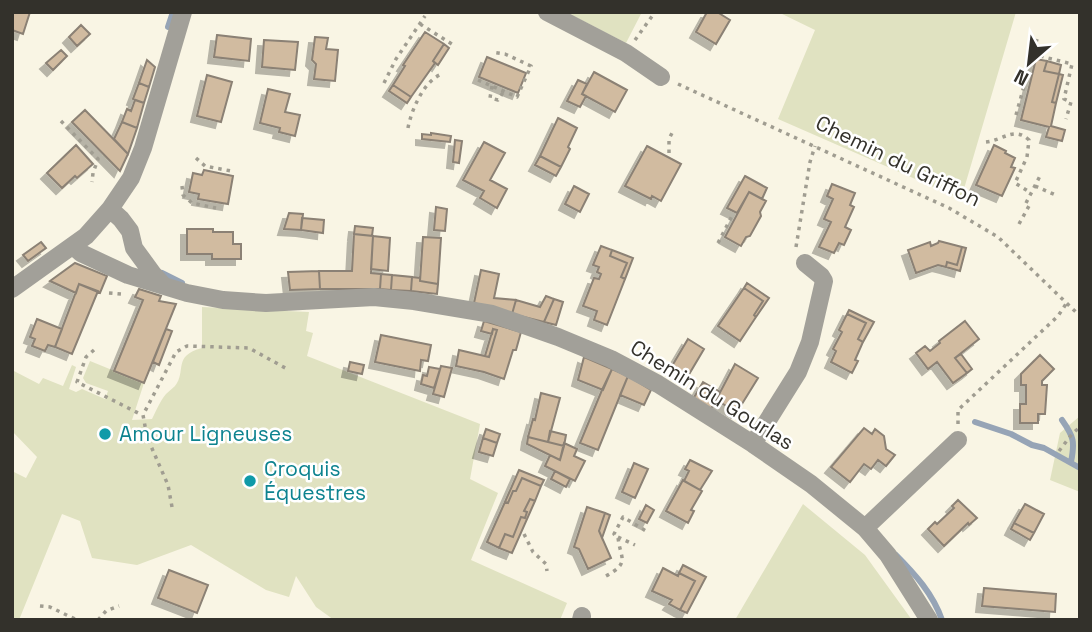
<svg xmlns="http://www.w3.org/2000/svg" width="1092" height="632" font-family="'Space Grotesk',sans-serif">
	<defs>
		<filter id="shadow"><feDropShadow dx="-6" dy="6" stdDeviation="0" flood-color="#0004"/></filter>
	</defs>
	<rect width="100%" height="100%" fill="#f9f5e4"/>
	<path fill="#e0e2c1" d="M566,12H642L626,43Z
		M778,12H1016L961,199L778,119L815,30Z
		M202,307L309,312L306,331L313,333L307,356L480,424L470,479L498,493L471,560L567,603L560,620H334L316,607L296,576L289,597L266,590L191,545L137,565L92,558L80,521L62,514L19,620H12V471L26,478L37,457L12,431V370L39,384L43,378L63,386L72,365L76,367L69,389L76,392L82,389L105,399L108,391L86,383L83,378L90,361L144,383L132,420L152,419C156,411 160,401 166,394C169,391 172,389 175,386C187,371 172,356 202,348Z
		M1080,416V492L1050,480L1060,433Z
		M803,504L865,555L912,620H735Z"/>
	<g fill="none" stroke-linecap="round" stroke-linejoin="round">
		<path stroke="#96a4b6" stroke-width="6" d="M168,27L173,12
			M162,273L182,283
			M1062,420C1074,437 1075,442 1071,462
			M975,422L1011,434L1032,445L1044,448L1080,468
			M896,555C915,574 933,594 942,620"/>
	</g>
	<path fill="#d1bba0" stroke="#8b8174" stroke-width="2" filter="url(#shadow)" d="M12,12H30L23,34L12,30Z
		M707,12H717L730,20L716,44L696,32Z
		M81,25L90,34L77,46L69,37Z
		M425,32L444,44L433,61L435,63L411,97L393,85L405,66L403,65Z
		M217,35L251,39L249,61L214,57Z
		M315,37L328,38L326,49L338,50L335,81L314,79L316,64L312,60Z
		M264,40L298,42L295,70L262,67Z
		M444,44L449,48L438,65L433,61Z
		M61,50L67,56L53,70L46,63Z
		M487,57L526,73L518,93L479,77Z
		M1036,59L1047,61L1044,71L1059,74L1052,102L1056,103L1051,126L1065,130L1062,141L1046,137L1049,127L1021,120Z
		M147,60L155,67L149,87L139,83Z
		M1047,61L1061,65L1059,74L1044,71Z
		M594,72L627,90L615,112L582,94Z
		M1059,74L1063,75L1056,103L1052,102Z
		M207,75L232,82L221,122L197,116Z
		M578,80L587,84L582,94L586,96L580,107L567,101Z
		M139,83L149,87L144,103L133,99Z
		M393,85L411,97L407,103L389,91Z
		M268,89L290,94L285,112L300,115L295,136L279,132L280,128L260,123Z
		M135,100L144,103L137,128L122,122L127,109L131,111Z
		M85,110L128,154L120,171L72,122Z
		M558,118L577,128L568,147L570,149L561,167L540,156Z
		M122,122L137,128L128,154L114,139Z
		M431,133L451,136L450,142L422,139V134L431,135Z
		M455,140L462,141L459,163L453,162Z
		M484,142L505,153L490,180L507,189L497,208L480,198L484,191L463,180Z
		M76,145L93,164L77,178L75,176L62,188L47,173Z
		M994,145L1006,151L1005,153L1015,158L1011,167L1015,168L1002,196L976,185Z
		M647,146L681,164L661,201L652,196L651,199L625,186Z
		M540,156L561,167L556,176L535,165Z
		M204,170L233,176L228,204L198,199L199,194L189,192L193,173L202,175Z
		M745,176L767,188L762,199L749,192L737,213L727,208Z
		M832,184L855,193L850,205L854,207L845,227L851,230L844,245L839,243L834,253L819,247L831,222L824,219L833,199L827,196Z
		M574,186L589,194L580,212L565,204Z
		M749,192L766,201L760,212L761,216L750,236L746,237L741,246L725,237Z
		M436,207L447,209L445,231L434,230Z
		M289,213L303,214L301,230L284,229Z
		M302,218L324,220L323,233L301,230Z
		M355,226L373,228L372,236L354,234Z
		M187,229H213V232H233V244H241V259H212V254H187Z
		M354,234L373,236L371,273L381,274L380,289H320L319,271H352Z
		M373,236L390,238L388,271L371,269Z
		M423,237L441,238L438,284L420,281Z
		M939,241L962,247L957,265L947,262L946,267L938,265L916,273L908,250L930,242L931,246L938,243Z
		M41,242L46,248L28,261L23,255Z
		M601,246L612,250L610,256L627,263L621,277L625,279L607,325L594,320L597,311L583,306L594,278L599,279L601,274L597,272L599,267L593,265Z
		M962,247L966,248L960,271L946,267L947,262L957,265Z
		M612,250L633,258L625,279L621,277L627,263L610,256Z
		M75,263L107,276L100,293L79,284L76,293L50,281Z
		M481,270L499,274L494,298L516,300L512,314L474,303Z
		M319,271L320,289L290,290L288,272Z
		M381,274L392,275L391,290L380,289Z
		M392,275L412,277L411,291L391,290Z
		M412,277L420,278V281L438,284L437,294L411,291Z
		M747,283L769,298L756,317L754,315L763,301L744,288Z
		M79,284L98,291L72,354L55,347Z
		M744,288L763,301L754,315L756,317L740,341L718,326Z
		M139,289L161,296L159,301L176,304L144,383L114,371L143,300L135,297Z
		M546,296L554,299L544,322L512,314L516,300L540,307Z
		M554,299L563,302L556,325L544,322Z
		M849,310L874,322L863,342L858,339L866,323L847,314Z
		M847,314L866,323L858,339L863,342L855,360L858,361L852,373L831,362L836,351L833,349L842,332L839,330Z
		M37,319L62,329L55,347L48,345L45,351L32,346L35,339L30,337Z
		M484,321L521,332L516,350H513L504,379L484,372L456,366L459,350L489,357L497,330L493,329L492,334L481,331Z
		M965,321L979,339L955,358L967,373L953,383L937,362L928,369L916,353L925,346L930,351L940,343L939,341Z
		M166,329L172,331L159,365L153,362Z
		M493,329L497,330L489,357L485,356Z
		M381,335L431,345L428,361L421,360L420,371L375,362Z
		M688,339L704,349L688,376L672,366Z
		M961,354L972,369L967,373L955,358Z
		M1040,355L1054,369L1042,381V385H1047L1045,414H1038V423H1020V404H1026V385H1021V374Z
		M584,357L612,369L603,390L578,380Z
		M350,362L364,365L362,374L348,371Z
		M735,364L758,378L737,412L716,400Z
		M441,366L452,368L444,397L433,394Z
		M429,367L440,369L434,388L421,384L423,375L427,376Z
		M612,369L628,376L598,450L580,443L602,390Z
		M628,376L651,390L644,405L620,395Z
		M703,382L720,392L711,409L693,399Z
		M541,393L560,398L548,442L528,437L533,419L535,420Z
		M864,428L872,434L875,429L884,436L886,449L895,455L886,466L878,460L871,469L864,464L850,482L831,467Z
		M486,429L500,434L497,443L483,438Z
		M550,431L566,435L564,446L548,442Z
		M528,437L564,446L560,460L527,444Z
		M483,438L497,443L493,456L479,452Z
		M564,443L577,449L574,456L585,461L575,481L545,466L550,455L560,460Z
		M690,460L712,471L700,490L684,481L689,471L685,469Z
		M634,463L648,469L635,498L622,492Z
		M519,470L544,480L541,486L522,478L516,491H513L508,503L505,502Z
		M555,471L570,479L566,487L551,479Z
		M522,478L541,486L535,501L530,499L524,511L527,512L525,518L521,517L513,537L505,534L499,548L487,542L505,502L508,503L513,491H516Z
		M683,480L702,491L691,510L694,511L688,523L666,511Z
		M530,499L535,501L512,553L499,548L505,534L513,537L521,517L525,518L527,512L524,511Z
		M958,500L977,518L969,525L968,523L944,546L928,529L935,522L937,524L954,508L952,506Z
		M1025,504L1044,514L1034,533L1014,523Z
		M646,505L654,510L647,523L639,519Z
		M587,507L605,513L599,531L611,558L588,569L579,549L574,547Z
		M605,513L610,515L602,538L599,531Z
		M1014,523L1034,533L1030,540L1011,529Z
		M683,565L706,577L687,613L680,610L695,581L679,573Z
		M663,568L678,576L679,573L695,581L680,610L669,604L672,600L652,591Z
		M169,570L208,585L197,613L158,598Z
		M984,588L1056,594L1055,612L982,606Z"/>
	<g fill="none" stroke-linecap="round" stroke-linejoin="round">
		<path stroke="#a09d91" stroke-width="3.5" stroke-dasharray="3.5 5" stroke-linecap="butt" d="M420,24L455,46
			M635,40L655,12
			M1032,54L1072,64L1064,99L1071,102L1066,119
			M478,80L517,97L531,66L505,54L492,52
			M384,83L396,59L425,16
			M678,84L949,208L998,237L1080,316
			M492,86L490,98L498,100L504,91
			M1016,115L1037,39
			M61,121L98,159L93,173L92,182
			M408,128C411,111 424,80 442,74
			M986,142C1004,140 1014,126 1029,140L1027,157L1015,183L1031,193
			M669,153V139L673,131
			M196,158L205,166L231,171
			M182,186L183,195L192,203L216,208
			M1035,186L1058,196
			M1026,203L1041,174
			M1019,224L1030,204
			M718,243L733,214
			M796,247L810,162L815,146
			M109,293L121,294L123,291
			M94,350L86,357L77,382L142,415
			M958,424V410L1058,316L1066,304
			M1059,451L1072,434L1080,427
			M172,507L168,485L147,437L143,415L176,352L187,346L249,348L289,370
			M524,534L533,552L546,564L547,571
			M618,537L635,545
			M606,576C631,562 620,559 618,537L614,534L623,517L646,531
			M40,606L50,607L77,620
			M98,620L106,611L119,606"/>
		<path stroke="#a2a099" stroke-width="18" d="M547,12L626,53L661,77
			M110,209L121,219L130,231L134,248L153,274L163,285
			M73,246L81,253L128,275L187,293L223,300L266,303L374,297L414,301L492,314L558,337L611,359L658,384L753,444L811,484L865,528L888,555L929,620
			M12,289L86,236L110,209L131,178L143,148L183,12
			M753,444L798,372L810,342L824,281L821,276L805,263
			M865,528L958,440
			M581,620L582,616"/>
	</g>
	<g fill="#0f9aa8" stroke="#fff" stroke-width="2.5">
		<circle cx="105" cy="434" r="7"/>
		<circle cx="250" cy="481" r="7"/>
	</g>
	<g text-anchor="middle" stroke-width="5" stroke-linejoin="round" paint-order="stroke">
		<g font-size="21" fill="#33312b" stroke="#fff">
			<text transform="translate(898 161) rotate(26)" y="7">Chemin du Griffon</text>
			<text transform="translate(712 395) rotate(32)" y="7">Chemin du Gourlas</text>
		</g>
		<g font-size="21" fill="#0d838f" stroke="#fff" text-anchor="start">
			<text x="119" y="441">Amour Ligneuses</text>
			<text x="264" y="476">Croquis<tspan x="264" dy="24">Équestres</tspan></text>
		</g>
	</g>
	<rect width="1092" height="632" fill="none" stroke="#33312b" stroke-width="28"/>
	<g transform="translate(1029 63) rotate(208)" stroke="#ffffff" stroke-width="5" paint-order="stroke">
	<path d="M0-5L12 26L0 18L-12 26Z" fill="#33312b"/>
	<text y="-10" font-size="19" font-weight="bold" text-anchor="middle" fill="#33312b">N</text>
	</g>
</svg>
